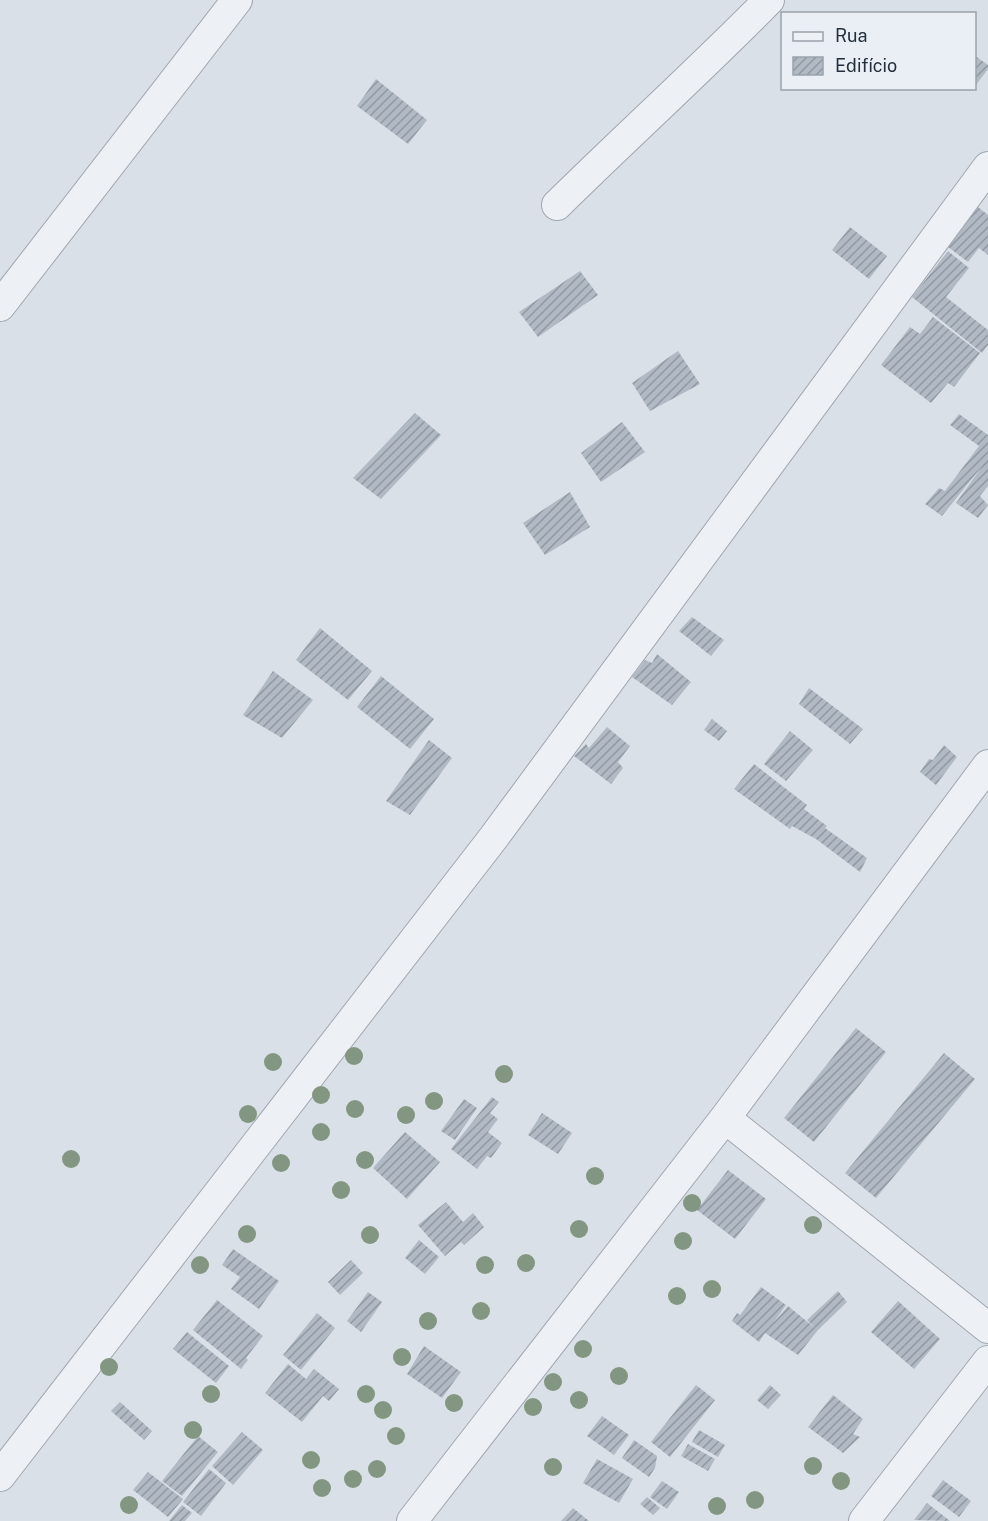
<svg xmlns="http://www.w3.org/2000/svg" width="988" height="1521" font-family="'Public Sans',sans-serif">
	<defs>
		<pattern id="building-hatch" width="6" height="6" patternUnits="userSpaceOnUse" patternTransform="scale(1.5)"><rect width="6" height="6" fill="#b1bac4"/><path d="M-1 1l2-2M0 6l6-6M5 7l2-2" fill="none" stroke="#9098a0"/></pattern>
	</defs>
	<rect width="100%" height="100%" fill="#dae0e7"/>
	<path fill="url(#building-hatch)" d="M974,55L988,65V69L976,85L974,83Z
		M376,79L427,120L408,144L357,106Z
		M978,207L988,215V255L979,248L968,262L948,247Z
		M850,227L887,256L869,279L832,250Z
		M948,251L969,268L946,297L988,330V345L982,353L912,297Z
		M580,271L598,295L538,337L519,312Z
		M933,317L980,353L954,387L948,383L931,403L881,365L910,327L920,334Z
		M678,351L700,384L650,411L632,383Z
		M415,413L441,435L381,499L353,478Z
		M959,414L988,435V486L980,496L988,505L978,518L956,503L983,465L942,516L925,504L939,488L945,491L979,446L950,425Z
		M622,422L645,452L601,482L581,453Z
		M570,492L590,527L545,555L523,523Z
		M692,617L724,640L711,656L679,631Z
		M320,628L372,671L348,700L296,660Z
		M657,654L691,682L672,705L632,677L645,660L652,663Z
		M273,671L313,700L282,738L243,715Z
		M381,676L434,719L410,749L357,707Z
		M809,688L863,729L850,744L799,704Z
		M712,719L727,731L719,741L704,730Z
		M607,727L630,746L618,762L623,768L611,784L574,756L586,744L589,748Z
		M790,731L813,750L786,781L764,764Z
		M429,740L452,758L410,815L386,801Z
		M944,745L957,757L936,785L920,772L929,759L933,760Z
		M754,764L807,805L804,809L827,826L825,828L867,858L860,872L816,839L792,826L790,829L734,789Z
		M856,1028L886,1052L814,1142L784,1118Z
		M944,1053L975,1079L876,1198L845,1173Z
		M492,1097L499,1102L490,1113L498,1119L488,1132L502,1143L491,1158L487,1156L477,1169L451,1149Z
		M464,1099L477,1108L455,1140L441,1131Z
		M542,1113L572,1133L558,1154L528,1135Z
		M405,1132L440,1162L407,1199L373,1168Z
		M728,1170L766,1199L735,1239L697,1210Z
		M446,1202L463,1222L473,1213L484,1227L464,1245L461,1242L445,1256L418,1225Z
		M419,1240L439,1257L425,1274L405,1258Z
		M233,1249L279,1281L259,1309L231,1289L240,1277L222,1265Z
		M351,1260L363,1273L340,1295L328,1282Z
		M761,1287L786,1305L774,1322L788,1306L815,1328L807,1320L838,1291L847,1302L818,1330L798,1355L765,1333L759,1342L732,1321L737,1313L740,1315Z
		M368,1292L382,1302L361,1332L347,1321Z
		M217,1300L263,1336L246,1358L248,1360L241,1369L193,1330Z
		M898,1301L940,1339L914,1369L871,1332Z
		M317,1313L335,1328L301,1370L283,1355Z
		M187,1332L229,1366L216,1383L173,1349Z
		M424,1346L461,1372L442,1398L407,1374Z
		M288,1364L306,1379L314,1369L339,1389L329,1401L323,1396L302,1422L265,1393Z
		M696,1385L715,1400L670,1457L651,1442Z
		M770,1385L781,1395L768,1409L757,1400Z
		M833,1395L863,1419L853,1434L860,1437L843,1453L808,1427Z
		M120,1402L152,1431L144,1440L111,1411Z
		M602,1416L629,1435L614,1455L587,1436Z
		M699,1430L725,1445L718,1457L692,1442Z
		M242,1432L263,1450L233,1485L212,1466Z
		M198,1436L218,1452L182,1496L162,1481Z
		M634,1440L657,1456L655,1468L649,1477L622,1458Z
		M688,1444L715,1459L708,1471L681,1456Z
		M597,1459L633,1479L619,1503L583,1483Z
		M209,1469L226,1483L201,1516L183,1502Z
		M148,1472L183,1499L168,1517L133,1490Z
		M943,1480L971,1501L959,1517L931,1496Z
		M662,1481L679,1492L667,1509L650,1497Z
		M647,1497L660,1508L653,1515L640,1504Z
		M927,1503L950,1521L914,1520Z
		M182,1505L192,1513L185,1521H169Z
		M573,1508L589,1521H561Z"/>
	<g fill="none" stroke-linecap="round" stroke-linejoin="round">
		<defs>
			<path id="street" d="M557,205C627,136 700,70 769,0
				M0,306L237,0
				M725,1118L988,1328
				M0,1476L494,837L988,167
				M412,1521L725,1118L988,765
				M864,1521L988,1361"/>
		</defs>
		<use href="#street" stroke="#a0a7b1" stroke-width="32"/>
		<use href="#street" stroke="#edf0f5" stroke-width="30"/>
	</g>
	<g fill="#839682">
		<circle cx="354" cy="1056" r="9"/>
		<circle cx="273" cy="1062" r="9"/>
		<circle cx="504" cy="1074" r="9"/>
		<circle cx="321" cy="1095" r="9"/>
		<circle cx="434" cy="1101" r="9"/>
		<circle cx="355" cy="1109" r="9"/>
		<circle cx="248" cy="1114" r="9"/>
		<circle cx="406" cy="1115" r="9"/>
		<circle cx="321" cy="1132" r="9"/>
		<circle cx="71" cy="1159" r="9"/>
		<circle cx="365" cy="1160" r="9"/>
		<circle cx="281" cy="1163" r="9"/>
		<circle cx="595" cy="1176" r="9"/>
		<circle cx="341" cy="1190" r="9"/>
		<circle cx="692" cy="1203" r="9"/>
		<circle cx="813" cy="1225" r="9"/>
		<circle cx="579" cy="1229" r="9"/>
		<circle cx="247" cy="1234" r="9"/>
		<circle cx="370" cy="1235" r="9"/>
		<circle cx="683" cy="1241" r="9"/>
		<circle cx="526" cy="1263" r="9"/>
		<circle cx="200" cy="1265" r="9"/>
		<circle cx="485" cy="1265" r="9"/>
		<circle cx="712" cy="1289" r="9"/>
		<circle cx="677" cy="1296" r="9"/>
		<circle cx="481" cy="1311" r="9"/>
		<circle cx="428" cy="1321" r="9"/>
		<circle cx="583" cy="1349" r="9"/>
		<circle cx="402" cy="1357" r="9"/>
		<circle cx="109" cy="1367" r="9"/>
		<circle cx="619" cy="1376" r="9"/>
		<circle cx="553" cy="1382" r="9"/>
		<circle cx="211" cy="1394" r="9"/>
		<circle cx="366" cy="1394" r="9"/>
		<circle cx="579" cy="1400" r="9"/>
		<circle cx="454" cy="1403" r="9"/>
		<circle cx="533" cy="1407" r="9"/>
		<circle cx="383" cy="1410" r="9"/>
		<circle cx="193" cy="1430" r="9"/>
		<circle cx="396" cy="1436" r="9"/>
		<circle cx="311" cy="1460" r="9"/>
		<circle cx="813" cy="1466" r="9"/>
		<circle cx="553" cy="1467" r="9"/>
		<circle cx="377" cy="1469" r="9"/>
		<circle cx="353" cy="1479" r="9"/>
		<circle cx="841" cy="1481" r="9"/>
		<circle cx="322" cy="1488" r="9"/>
		<circle cx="755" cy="1500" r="9"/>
		<circle cx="129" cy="1505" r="9"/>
		<circle cx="717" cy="1506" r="9"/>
	</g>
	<rect x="781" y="12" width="195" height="78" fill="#e9eff4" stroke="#9aa2ab" stroke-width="1.5"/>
	<rect x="793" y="32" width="30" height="9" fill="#edf0f5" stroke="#9aa2ab" stroke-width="1.5"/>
	<text x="835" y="42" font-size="18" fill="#242f3d">Rua</text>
	<rect x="793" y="57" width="30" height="18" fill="url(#building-hatch)" stroke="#9aa2ab" stroke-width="1.5"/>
	<text x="835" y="72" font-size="18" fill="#242f3d">Edifício</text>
</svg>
